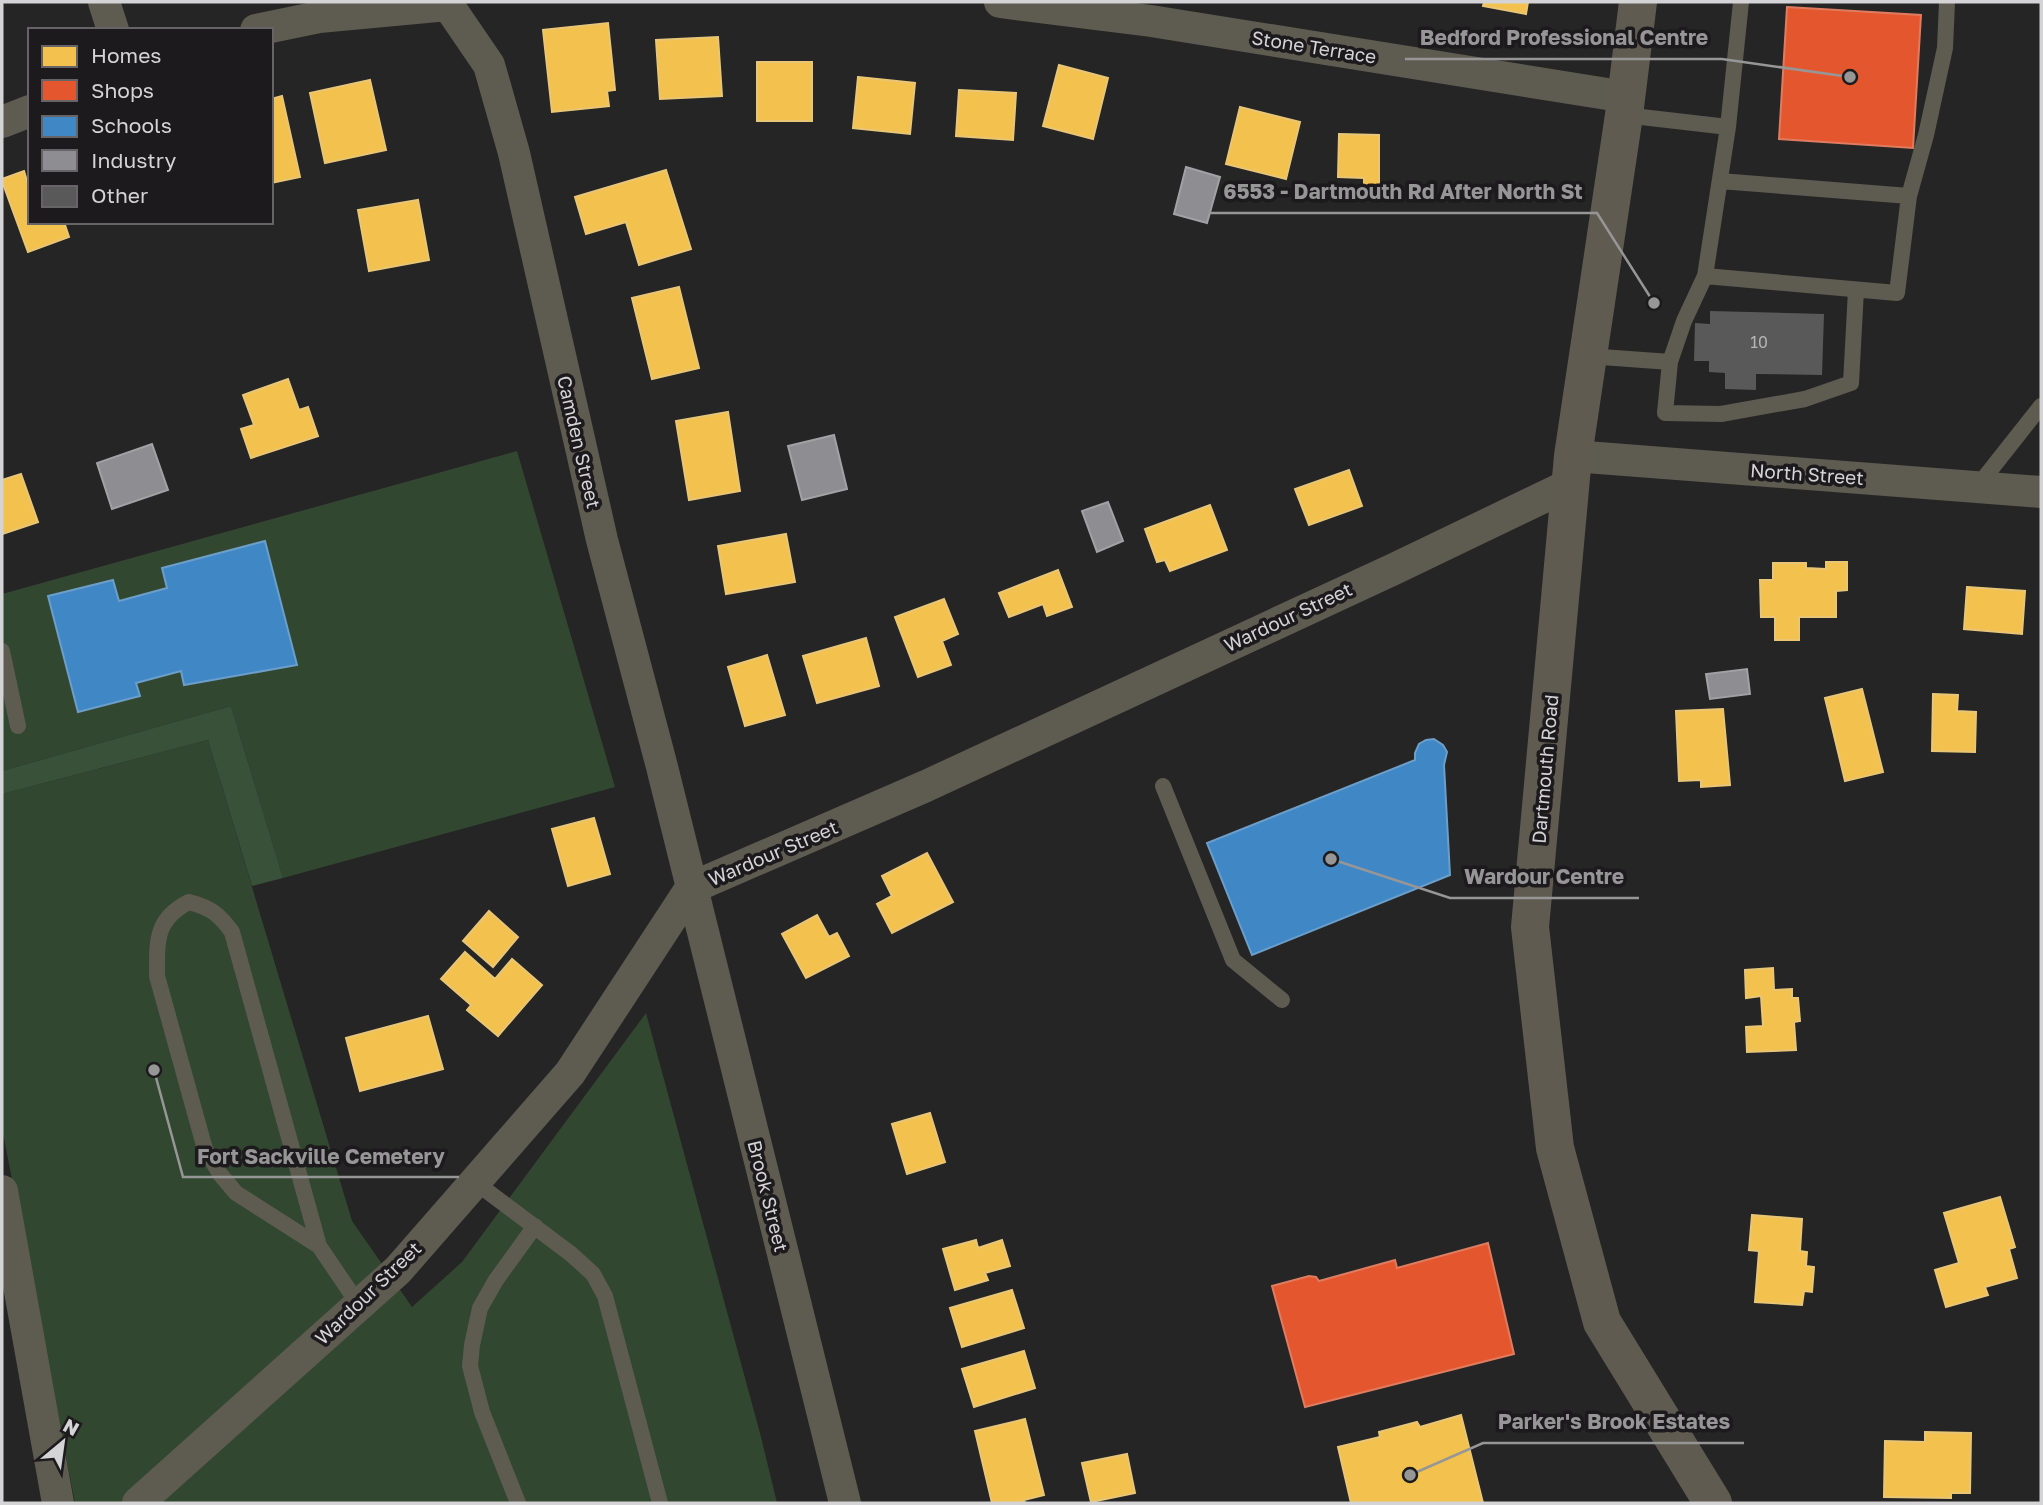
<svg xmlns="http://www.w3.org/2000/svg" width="2043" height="1505" font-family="'Golos Text',sans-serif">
	<rect width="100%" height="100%" fill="#252525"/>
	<path fill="#324730" d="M517,451L615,787L283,878L231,706L2,771V594Z
		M208,740L352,1221L412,1307L462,1262L646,1013L761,1437L777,1503H75L2,1128V794Z"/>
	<path fill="#395138" d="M231,706L283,878L252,886L208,740L2,794V771Z"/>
	<path fill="#f2c14e" stroke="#e9c676" stroke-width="2" d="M1484,2H1528L1526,14L1483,6Z
		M608,23L615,90L607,91L609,106L552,112L543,30Z
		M718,37L722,96L660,99L656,40Z
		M757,62H812V121H757Z
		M1059,65L1108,78L1093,139L1043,126Z
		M858,77L915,83L910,134L853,128Z
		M370,80L386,150L325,163L310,93Z
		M959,90L1016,93L1013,140L956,136Z
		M282,96L300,177L271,183V99Z
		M1240,107L1300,122L1286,179L1226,164Z
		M1339,134L1379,135V190H1364V178L1338,177Z
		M666,170L691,249L639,265L626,222L586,234L575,197Z
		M24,171L27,181L30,180V222H64L69,237L28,252L2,181V179Z
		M418,200L429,260L369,271L358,210Z
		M679,287L699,368L652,379L632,298Z
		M288,379L299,410L308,407L318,436L251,458L241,429L254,425L243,395Z
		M728,412L740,491L689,500L676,421Z
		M1349,470L1362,506L1309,525L1295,489Z
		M21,474L38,522L2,534V480Z
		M1210,505L1227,550L1170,571L1165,560L1157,562L1145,529Z
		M786,534L795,582L726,594L718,546Z
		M1826,562H1847V590L1836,591V617H1799V640H1775V617H1761L1760,580H1773V563H1806V568L1826,569Z
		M1058,570L1072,607L1047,616L1043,604L1009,617L999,593Z
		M1967,587L2025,591L2022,634L1964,629Z
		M944,599L958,634L942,641L951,665L918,677L895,617Z
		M866,638L879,686L817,703L803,656Z
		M767,655L785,715L745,726L728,667Z
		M1862,689L1883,772L1845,781L1825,698Z
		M1933,694L1958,695L1957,711L1976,712L1975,752L1932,751Z
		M1723,709L1730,785L1701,787V780L1679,781L1676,711Z
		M594,818L610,874L568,886L552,829Z
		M927,853L953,902L892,933L877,904L892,896L882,876Z
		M489,911L518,937L493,967L463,941Z
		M817,915L829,937L837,933L849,956L806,978L782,934Z
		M465,952L495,979L512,959L542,985L498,1036L467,1010L471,1005L441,979Z
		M1773,968L1774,990L1792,989V998H1798L1800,1021L1794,1022L1796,1050L1747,1052L1746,1027L1763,1026L1761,996L1746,998L1745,970Z
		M428,1016L443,1069L360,1091L346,1038Z
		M930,1113L945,1162L907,1174L892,1124Z
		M2000,1197L2015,1247L2009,1249L2017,1278L1985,1287L1988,1295L1946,1307L1935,1270L1959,1263L1944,1213Z
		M1752,1215L1802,1219L1800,1251L1807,1252L1806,1266L1814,1267L1812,1292L1804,1291L1802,1305L1755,1302L1759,1251L1749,1250Z
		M976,1240L978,1248L1002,1240L1010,1266L985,1273L988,1280L955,1290L943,1249Z
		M1012,1290L1024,1328L962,1347L950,1308Z
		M1024,1351L1035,1388L974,1407L962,1369Z
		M1461,1415L1483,1503H1351L1338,1447L1380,1437L1379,1432L1417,1422L1420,1427Z
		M1025,1419L1044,1495L1024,1500L1025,1503H992L975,1431Z
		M1925,1432L1971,1433L1970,1493H1951V1498L1884,1497L1885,1441L1925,1442Z
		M1127,1454L1135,1493L1091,1502L1082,1463Z"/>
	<path fill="#e4572e" stroke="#df7c60" stroke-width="2" d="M1787,7L1921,15L1913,148L1779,139Z
		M1488,1243L1514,1354L1305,1407L1272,1286L1309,1276L1316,1277L1319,1281L1395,1260L1397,1268Z"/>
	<path fill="#3f88c5" stroke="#6c9eca" stroke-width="2" d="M265,541L297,665L184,685L181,671L136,683L140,696L78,712L48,596L113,580L119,601L167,588L162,568Z
		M1434,739L1443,745L1447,752L1444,765L1450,875L1252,955L1207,843L1415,760V753L1419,744L1426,740Z"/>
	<path fill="#8d8d92" stroke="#a2a2a6" stroke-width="2" d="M1186,167L1220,177L1207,223L1174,214Z
		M834,435L847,489L802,500L788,446Z
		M152,444L168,490L112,509L97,463Z
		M1108,502L1123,541L1097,552L1082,511Z
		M1747,669L1750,694L1710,699L1706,674Z"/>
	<path fill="#5a5959" d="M1710,311L1824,314L1822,375L1756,374V390L1725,389V373L1709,372V361H1694L1695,323L1710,324Z"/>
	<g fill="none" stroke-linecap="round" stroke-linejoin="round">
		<path stroke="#5e5b50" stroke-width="16" d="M1741,2L1728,127L1705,276L1897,293L1909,196L1926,135L1945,48L1947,2
			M1624,115L1728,127
			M1720,181L1909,196
			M1588,356L1670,362L1665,413L1721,414L1805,399L1851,383L1856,290
			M1670,362L1684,321L1705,276
			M1977,487L2041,406
			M2,651L18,726
			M1163,786L1233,960L1282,1000
			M475,1182L571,1254L593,1274L605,1296L660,1503
			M319,1246L236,1193L220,1174L205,1149L157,976C157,941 155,919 189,902C211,908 219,914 232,932L319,1246L359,1305
			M518,1503L482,1412L470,1366L472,1345L480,1308L496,1280L535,1226"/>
		<path stroke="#5e5b50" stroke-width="32" d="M104,2L113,30
			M1000,2L1151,21L1626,97
			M256,30L319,17L448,5L489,65L514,153L602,540L661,763L845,1503
			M2,122L30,111
			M1573,456L2041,492
			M2,1191L58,1503
			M138,1503L398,1270L570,1073L691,888L926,786L1394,569L1571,484"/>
		<path stroke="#5f5b50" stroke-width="38" d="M1638,2L1624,115L1573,456L1530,927L1555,1148L1602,1322L1713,1503"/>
	</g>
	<g text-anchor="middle" stroke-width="7" stroke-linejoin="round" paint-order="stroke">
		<g font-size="16" fill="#b6b4b6">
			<text x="1759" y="348">10</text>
		</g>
		<g font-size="19" fill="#d4d3d5" stroke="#1c1a1c">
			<text transform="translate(1314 47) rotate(9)" y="7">Stone Terrace</text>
			<text transform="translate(579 442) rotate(77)" y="7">Camden Street</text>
			<text transform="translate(1807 474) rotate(4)" y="7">North Street</text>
			<text transform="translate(1288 617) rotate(-25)" y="7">Wardour Street</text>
			<text transform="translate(1545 769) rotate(-85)" y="7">Dartmouth Road</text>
			<text transform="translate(773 853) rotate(-23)" y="7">Wardour Street</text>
			<text transform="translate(768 1196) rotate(76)" y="7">Brook Street</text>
			<text transform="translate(368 1293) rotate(-44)" y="7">Wardour Street</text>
		</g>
	</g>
	<path fill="none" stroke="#979697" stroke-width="2.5" d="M1850 77L1722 59H1405M1654 303L1597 213H1209M1331 859L1450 898H1639M154 1070L183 1177H459M1410 1475L1483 1443H1744"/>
	<g fill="#979697" stroke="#1c1a1c" stroke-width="2.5">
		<circle cx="1850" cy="77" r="7"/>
		<circle cx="1654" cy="303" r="7"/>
		<circle cx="1331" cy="859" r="7"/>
		<circle cx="154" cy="1070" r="7"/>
		<circle cx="1410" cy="1475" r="7"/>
	</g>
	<g font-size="21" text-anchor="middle" font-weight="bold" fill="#979697" stroke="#1c1a1c" stroke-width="7" stroke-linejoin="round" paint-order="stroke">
		<text x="1564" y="45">Bedford Professional Centre</text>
		<text x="1403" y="199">6553 - Dartmouth Rd After North St</text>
		<text x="1544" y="884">Wardour Centre</text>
		<text x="321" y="1164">Fort Sackville Cemetery</text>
		<text x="1614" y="1429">Parker's Brook Estates</text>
	</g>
	<rect width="2043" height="1505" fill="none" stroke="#d4d3d5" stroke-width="7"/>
	<rect x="28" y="28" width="245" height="196" fill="#1c1a1c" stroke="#666466" stroke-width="2"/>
	<rect x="42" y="46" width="35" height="21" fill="#f2c14e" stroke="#666466" stroke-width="2"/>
	<text x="91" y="63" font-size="21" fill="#d4d3d5">Homes</text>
	<rect x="42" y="80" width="35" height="21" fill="#e4572e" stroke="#666466" stroke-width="2"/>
	<text x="91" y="98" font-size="21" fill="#d4d3d5">Shops</text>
	<rect x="42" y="116" width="35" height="21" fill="#3f88c5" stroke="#666466" stroke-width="2"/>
	<text x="91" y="133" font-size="21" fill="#d4d3d5">Schools</text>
	<rect x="42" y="150" width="35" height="21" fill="#8d8d92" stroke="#666466" stroke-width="2"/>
	<text x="91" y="168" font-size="21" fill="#d4d3d5">Industry</text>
	<rect x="42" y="186" width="35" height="21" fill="#5a5959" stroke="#666466" stroke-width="2"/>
	<text x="91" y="203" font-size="21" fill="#d4d3d5">Other</text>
	<g transform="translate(63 1442) rotate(29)" stroke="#1c1a1c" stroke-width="5" paint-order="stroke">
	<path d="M0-5L12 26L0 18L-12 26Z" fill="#d4d3d5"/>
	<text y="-10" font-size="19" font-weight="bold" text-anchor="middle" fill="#d4d3d5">N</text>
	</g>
</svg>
